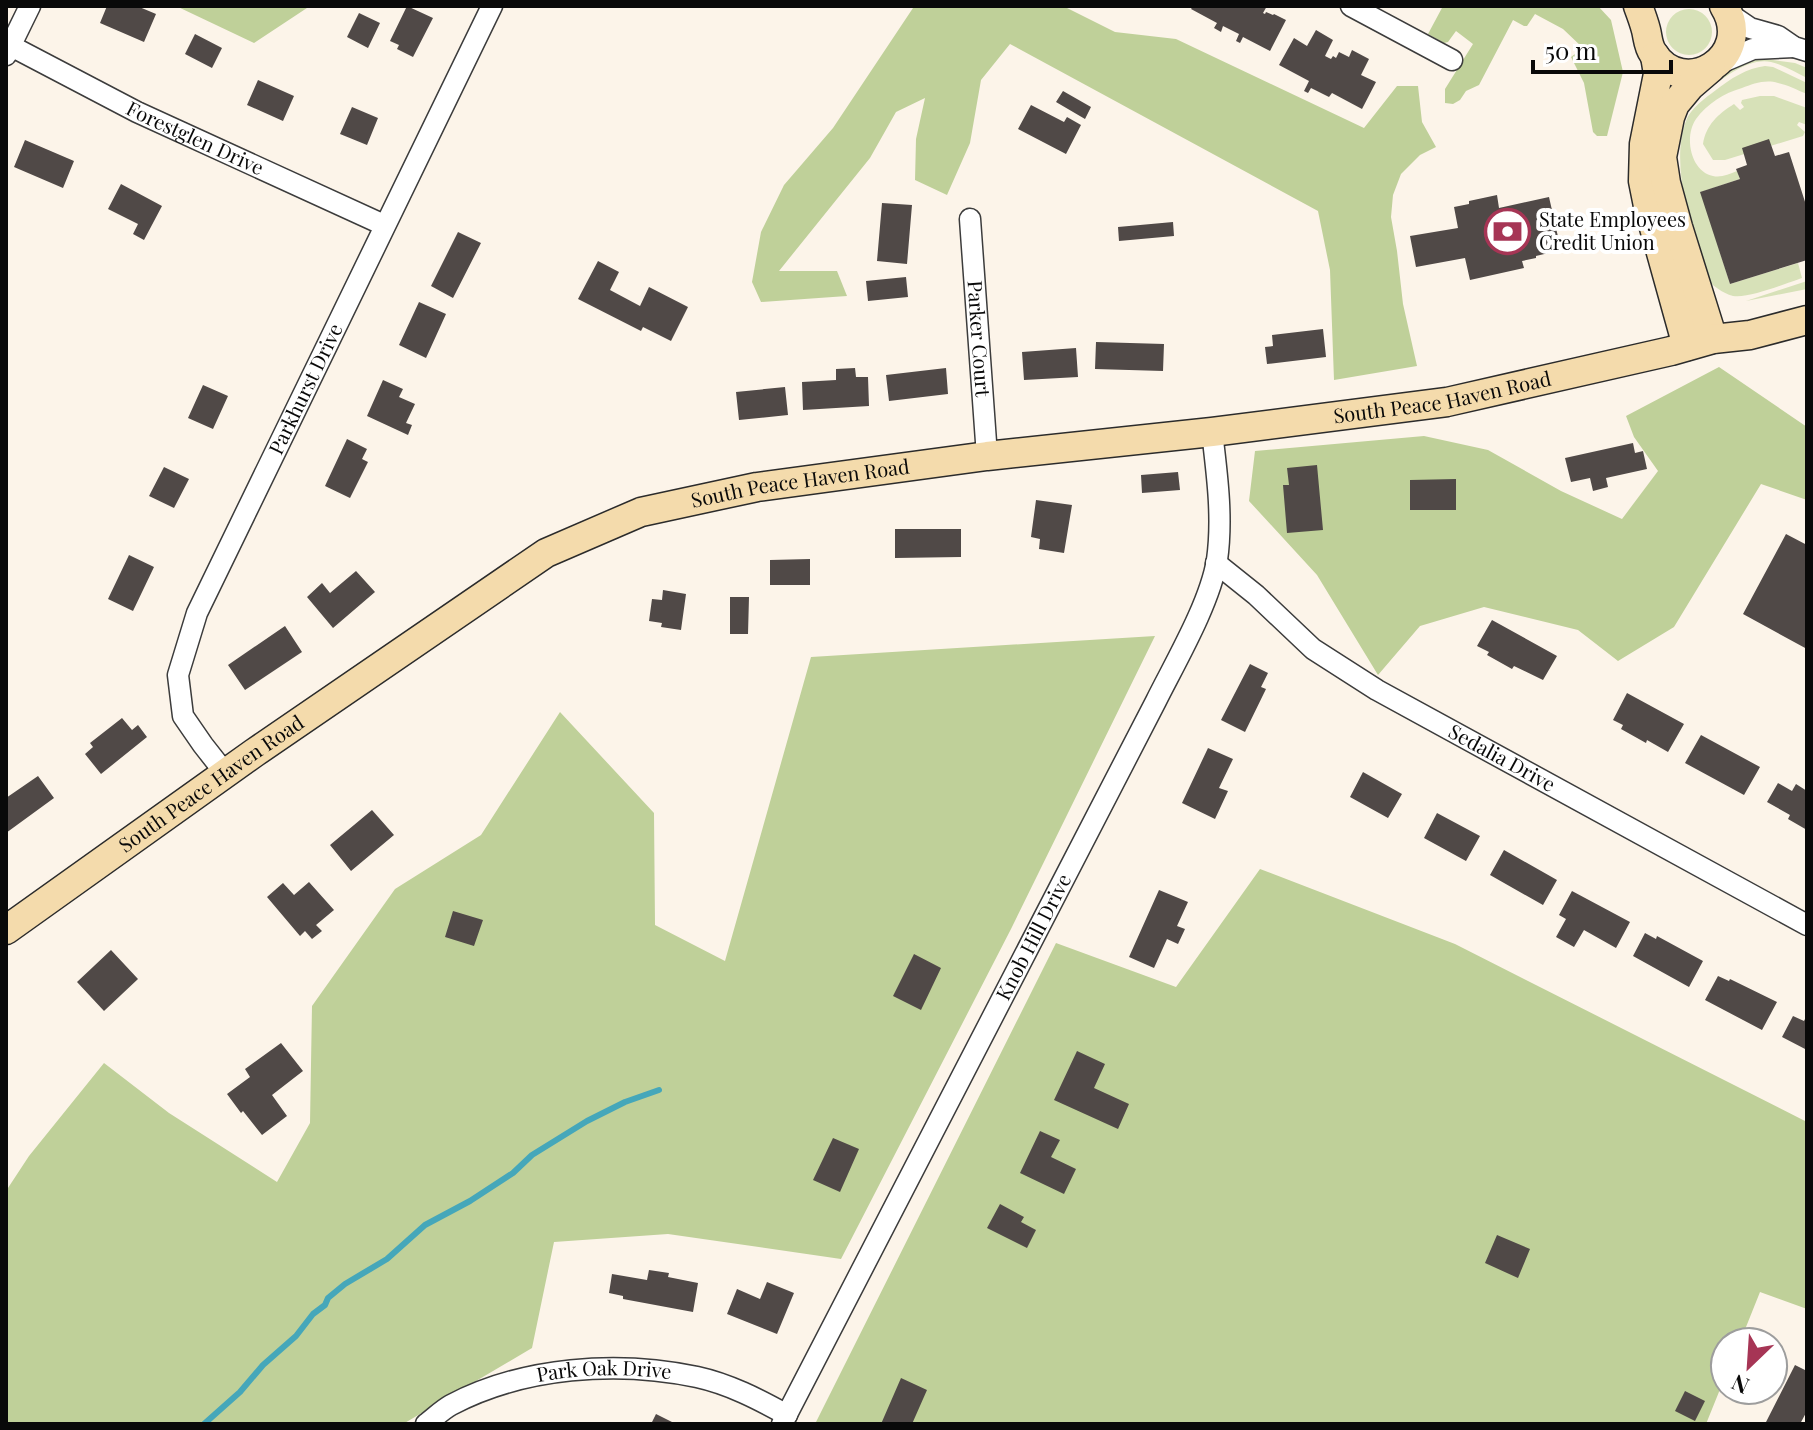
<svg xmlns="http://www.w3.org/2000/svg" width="1813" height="1430" font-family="'Playfair Display',serif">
	<rect width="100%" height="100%" fill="#fcf4e9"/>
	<path fill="#d7e1b8" d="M1666 32a23 23 0 1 1 46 0a23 23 0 1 1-46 0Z
		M1759,58L1795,63L1807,68V78C1796,73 1784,65 1771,62C1749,57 1724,78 1707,90C1722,74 1738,63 1759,58Z
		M1765,66L1773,67L1807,83V94C1797,90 1788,85 1778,83C1765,79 1753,84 1742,88C1724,93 1707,104 1696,119C1684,136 1690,171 1713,176C1721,178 1729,174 1737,171L1740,179L1701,192L1730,284L1798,263L1802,278C1787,283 1748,299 1733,296C1722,293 1714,286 1706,279C1693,235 1669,165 1686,121C1690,109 1705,98 1716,90C1730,79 1747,68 1765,66Z
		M1760,96H1774L1807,108V125L1799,122L1797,125L1805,132L1803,136L1725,160H1713L1703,144C1706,125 1718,114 1734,104L1740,110L1744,107L1741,103L1742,100Z
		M1807,281V289L1746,301Z"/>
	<path fill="#bfd099" d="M176,6H310L254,43Z
		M912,6H1063L1115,32L1176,39L1364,128L1397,86H1418L1422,122L1436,147L1420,155L1401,174L1393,195L1391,217L1397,251L1403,304L1417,366L1334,380L1330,270L1318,211L1010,44L981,80L970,143L947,195L915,180L916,139L925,98L896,112L870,158L779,271H837L847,296L761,302L752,282L761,232L784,185L833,128L913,8Z
		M1443,6H1598L1611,20L1623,72L1607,136H1597L1593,132L1584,83L1571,57L1583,48L1563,29L1535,14L1527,26H1524L1513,20L1479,85L1466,91L1460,100L1453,104L1445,103V89L1473,44L1456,31L1448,42L1444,43L1428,34Z
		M1719,367L1807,427V500L1761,484L1674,627L1618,661L1578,630L1484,607L1420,626L1378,675L1317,575L1249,501L1255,451L1424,436L1488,450L1561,491L1622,519L1658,471L1634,437L1626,416Z
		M1155,636L1011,929L841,1259L668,1234L554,1242L532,1348L403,1424H6V1191L29,1156L104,1063L169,1113L277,1182L310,1123L312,1006L395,889L481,835L560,712L654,813L655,925L725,961L811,657Z
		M1260,869L1455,944L1807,1122V1309L1760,1292L1740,1342H1725V1377L1706,1424H815L1056,943L1176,987Z"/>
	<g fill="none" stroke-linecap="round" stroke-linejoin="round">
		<path stroke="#45a7ba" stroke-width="6" d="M204,1424L240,1392L263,1365L296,1336L313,1314L325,1305L328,1298L345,1284L387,1259L425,1225L470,1201L513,1173L532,1155L587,1121L625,1102L659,1090"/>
	</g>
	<path fill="#504947" d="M107,6H137L156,14L144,42L100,23Z
		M407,6L433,18L413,57L397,49L399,45L390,41Z
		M1193,6H1267L1263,13L1265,14L1266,12L1273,15L1274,14L1286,20L1270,51L1243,37L1240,43L1236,41L1239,34L1223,26L1221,32L1214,28L1217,23L1191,9Z
		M359,13L380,23L368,48L347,37Z
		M1316,30L1333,40L1325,56L1331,59L1333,56L1336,58L1339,52L1349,57L1352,50L1369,59L1361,75L1376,82L1362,109L1332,93L1329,97L1311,88L1308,93L1304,91L1309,81L1279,65L1294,38L1307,46Z
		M195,34L222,48L212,68L185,54Z
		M258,80L294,96L283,121L247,105Z
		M1063,91L1091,107L1085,119L1056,102Z
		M1031,105L1064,122L1067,117L1081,125L1066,154L1018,129Z
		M352,107L378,118L367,145L340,134Z
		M1769,139L1775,156L1789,152L1807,208V260L1730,284L1700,192L1740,179L1736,169L1747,165L1742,148Z
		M25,140L74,161L63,188L14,167Z
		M121,184L162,206L144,240L133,234L138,224L108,209Z
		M1497,195L1499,208L1549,197L1561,250L1536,256V258L1522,261L1524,268L1470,280L1465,258L1416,267L1410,236L1458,228L1454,207L1469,204V201Z
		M882,203L912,205L907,264L877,261Z
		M1173,222L1174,236L1119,241L1118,227Z
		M458,232L481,243L453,298L431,286Z
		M598,261L619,272L610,290L640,306L649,287L688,307L671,341L643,327L641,331L578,299Z
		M906,277L908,297L868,301L866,281Z
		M419,302L446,314L426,358L399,345Z
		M1323,329L1326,357L1267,364L1265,347L1273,346L1272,335Z
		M1096,342L1164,344L1163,371L1095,369Z
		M1076,348L1078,377L1024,380L1022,352Z
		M855,368L856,377H868L869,406L803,410L802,382L836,380V369Z
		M946,368L948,394L889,401L886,375Z
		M383,380L403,389L399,397L415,404L406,423L412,425L408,435L367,416Z
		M203,385L228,396L213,429L188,418Z
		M785,387L788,415L739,420L736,392Z
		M347,439L367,449L362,459L368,462L350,498L325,486Z
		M1633,443L1635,453L1643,451L1647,469L1606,478L1608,487L1593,491L1590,478L1571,482L1565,458Z
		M1317,465L1323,530L1287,533L1283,485H1289L1287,468Z
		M164,467L189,479L174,508L149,496Z
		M1178,472L1180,490L1142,493L1141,475Z
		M1456,479V510H1410V480Z
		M1036,500L1072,505L1064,553L1039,549L1040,539L1031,537Z
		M895,529H961V557L895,558Z
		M1786,534L1807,545V649L1743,614Z
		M129,555L154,567L133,611L108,599Z
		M810,559V585H770V560Z
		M356,571L375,592L333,628L307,597L322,583L330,593Z
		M663,590L686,594L681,630L661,627L662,623L649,621L652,599L662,600Z
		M730,597H749L748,634H730Z
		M1492,620L1557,656L1543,680L1514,666L1512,669L1487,655L1489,652L1477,646Z
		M285,626L302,652L245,690L228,665Z
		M1250,664L1268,673L1261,687L1266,689L1245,732L1221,720Z
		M1627,693L1684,724L1668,752L1647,740L1646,743L1621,729L1623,725L1613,720Z
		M122,718L132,730L138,725L147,737L101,774L85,754L93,747L90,743Z
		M1701,735L1760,767L1744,795L1685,763Z
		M1208,748L1233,759L1219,788L1228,791L1215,819L1182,803Z
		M1363,772L1402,794L1388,818L1350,797Z
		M38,776L54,798L6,833V798Z
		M1778,783L1792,791L1796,784L1807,791V830L1788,819L1790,815L1767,802Z
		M372,810L394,835L351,871L330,845Z
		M1437,813L1480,836L1466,861L1424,838Z
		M1504,850L1557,880L1543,905L1490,875Z
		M309,882L334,910L316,925L322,931L312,939L305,931L300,936L267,897L283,883L294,895Z
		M1159,890L1188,902L1177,926L1185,929L1178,944L1167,939L1154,968L1129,957Z
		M1572,891L1630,922L1616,948L1584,930L1574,947L1556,937L1566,919L1559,915Z
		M453,911L483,920L474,946L445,937Z
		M1645,933L1656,939L1657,936L1703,961L1689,987L1633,956Z
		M111,950L138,979L104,1011L77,982Z
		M914,954L941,968L921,1010L893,996Z
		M1718,976L1729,981L1730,979L1777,1002L1762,1030L1705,1000Z
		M1807,1015V1050L1782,1037L1793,1016L1804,1021Z
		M281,1043L303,1071L272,1095L287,1116L262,1135L243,1111L241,1113L227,1094L250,1077L245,1069Z
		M1077,1051L1105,1064L1094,1088L1129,1104L1118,1129L1054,1100Z
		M1040,1131L1060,1140L1051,1157L1076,1169L1064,1194L1020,1173Z
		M833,1138L859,1149L840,1192L813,1180Z
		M1000,1204L1024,1217L1021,1222L1036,1230L1027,1248L987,1228Z
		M1497,1235L1530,1249L1518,1278L1485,1263Z
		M649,1270L669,1273L668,1277L698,1283L693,1312L623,1299V1296L609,1293L612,1274L647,1280Z
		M767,1282L794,1293L777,1334L727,1314L737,1289L760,1299Z
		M1795,1365L1807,1371V1411L1800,1424H1765Z
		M901,1378L927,1390L912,1424H881Z
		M1685,1391L1705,1401L1695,1421L1675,1411Z
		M656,1414L676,1424H651Z"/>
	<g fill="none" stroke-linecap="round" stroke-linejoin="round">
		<defs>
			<g id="minor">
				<path d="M1351,6L1452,60"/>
				<path d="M1728,13L1750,28L1778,36L1794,47L1807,51"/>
				<path id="s1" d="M11,46L137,112L384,225"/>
				<path d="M6,55L30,6"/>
				<path d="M1718,64L1753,49L1794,47"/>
				<path id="s2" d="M970,219L987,456"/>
				<path id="s3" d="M1216,563L1256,595L1313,649L1377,690L1807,925"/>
				<path id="s4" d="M225,773L203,745L183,716L178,675L197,613L492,6"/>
				<path id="s5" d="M426,1424C434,1418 442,1410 451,1405C523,1367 617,1360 697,1377C729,1384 758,1399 787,1415"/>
				<path id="s6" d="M782,1424L1156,701C1176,661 1210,603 1217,560C1223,518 1217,474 1212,432"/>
			</g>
			<g id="secondary">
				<path d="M1638,6C1641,14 1644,22 1646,30C1648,38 1648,46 1653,53C1683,101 1756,57 1724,6"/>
				<path d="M1655,56L1658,74L1644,144L1643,181L1648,206L1687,346"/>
				<path d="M1711,68L1690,86L1675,104L1670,117L1662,157L1666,183L1678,227L1713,339"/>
				<path id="s7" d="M6,930L254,753L546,553L641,512L757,487L987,456L1212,432L1447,402L1671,351L1713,339L1750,335L1807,320"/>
			</g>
		</defs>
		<use href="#minor" stroke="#3c3c3c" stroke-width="23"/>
		<use href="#secondary" stroke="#2b2b2b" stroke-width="31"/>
		<use href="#minor" stroke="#fff" stroke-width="20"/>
		<use href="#secondary" stroke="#f4dbac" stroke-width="28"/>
	</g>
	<defs>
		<symbol id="bank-ring" viewBox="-11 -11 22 22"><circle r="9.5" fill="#fff" stroke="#a63555" stroke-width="1.5"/><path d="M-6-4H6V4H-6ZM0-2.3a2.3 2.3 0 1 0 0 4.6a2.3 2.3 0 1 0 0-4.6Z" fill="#a63555"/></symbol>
	</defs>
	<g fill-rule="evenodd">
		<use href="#bank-ring" x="1482" y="206" width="51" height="51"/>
	</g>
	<g text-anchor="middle" stroke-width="8" stroke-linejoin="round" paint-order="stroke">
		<g font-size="20" fill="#090909" stroke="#fff">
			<text dy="7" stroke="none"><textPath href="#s1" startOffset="206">Forestglen Drive</textPath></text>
			<text dy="7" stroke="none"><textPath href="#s2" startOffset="120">Parker Court</textPath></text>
			<text dy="7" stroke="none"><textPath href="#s4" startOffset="426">Parkhurst Drive</textPath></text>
			<text dy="7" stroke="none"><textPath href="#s7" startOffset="1572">South Peace Haven Road</textPath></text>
			<text dy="7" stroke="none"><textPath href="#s7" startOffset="924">South Peace Haven Road</textPath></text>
			<text dy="7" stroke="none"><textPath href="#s3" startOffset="348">Sedalia Drive</textPath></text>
			<text dy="7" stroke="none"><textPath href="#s7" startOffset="252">South Peace Haven Road</textPath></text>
			<text dy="7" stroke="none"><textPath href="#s6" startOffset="548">Knob Hill Drive</textPath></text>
			<text dy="7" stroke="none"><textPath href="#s5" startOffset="190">Park Oak Drive</textPath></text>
		</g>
		<g font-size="20" fill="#090909" stroke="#fff" text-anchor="start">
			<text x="1539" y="227">State Employees<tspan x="1539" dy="23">Credit Union</tspan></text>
		</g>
	</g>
	<rect width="1813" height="1430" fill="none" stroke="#090909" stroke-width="16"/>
	<g transform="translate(1749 1366) rotate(205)"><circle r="38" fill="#ffffff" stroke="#9d9d9d" stroke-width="2"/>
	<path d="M0-6L14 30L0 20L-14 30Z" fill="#a63555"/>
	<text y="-12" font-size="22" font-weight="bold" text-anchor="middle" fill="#090909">N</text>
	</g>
	<path d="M1533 60v12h138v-12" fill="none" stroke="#090909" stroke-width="4"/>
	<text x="1545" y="60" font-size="24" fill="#090909" stroke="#ffffff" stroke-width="6" paint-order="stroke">50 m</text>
</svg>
